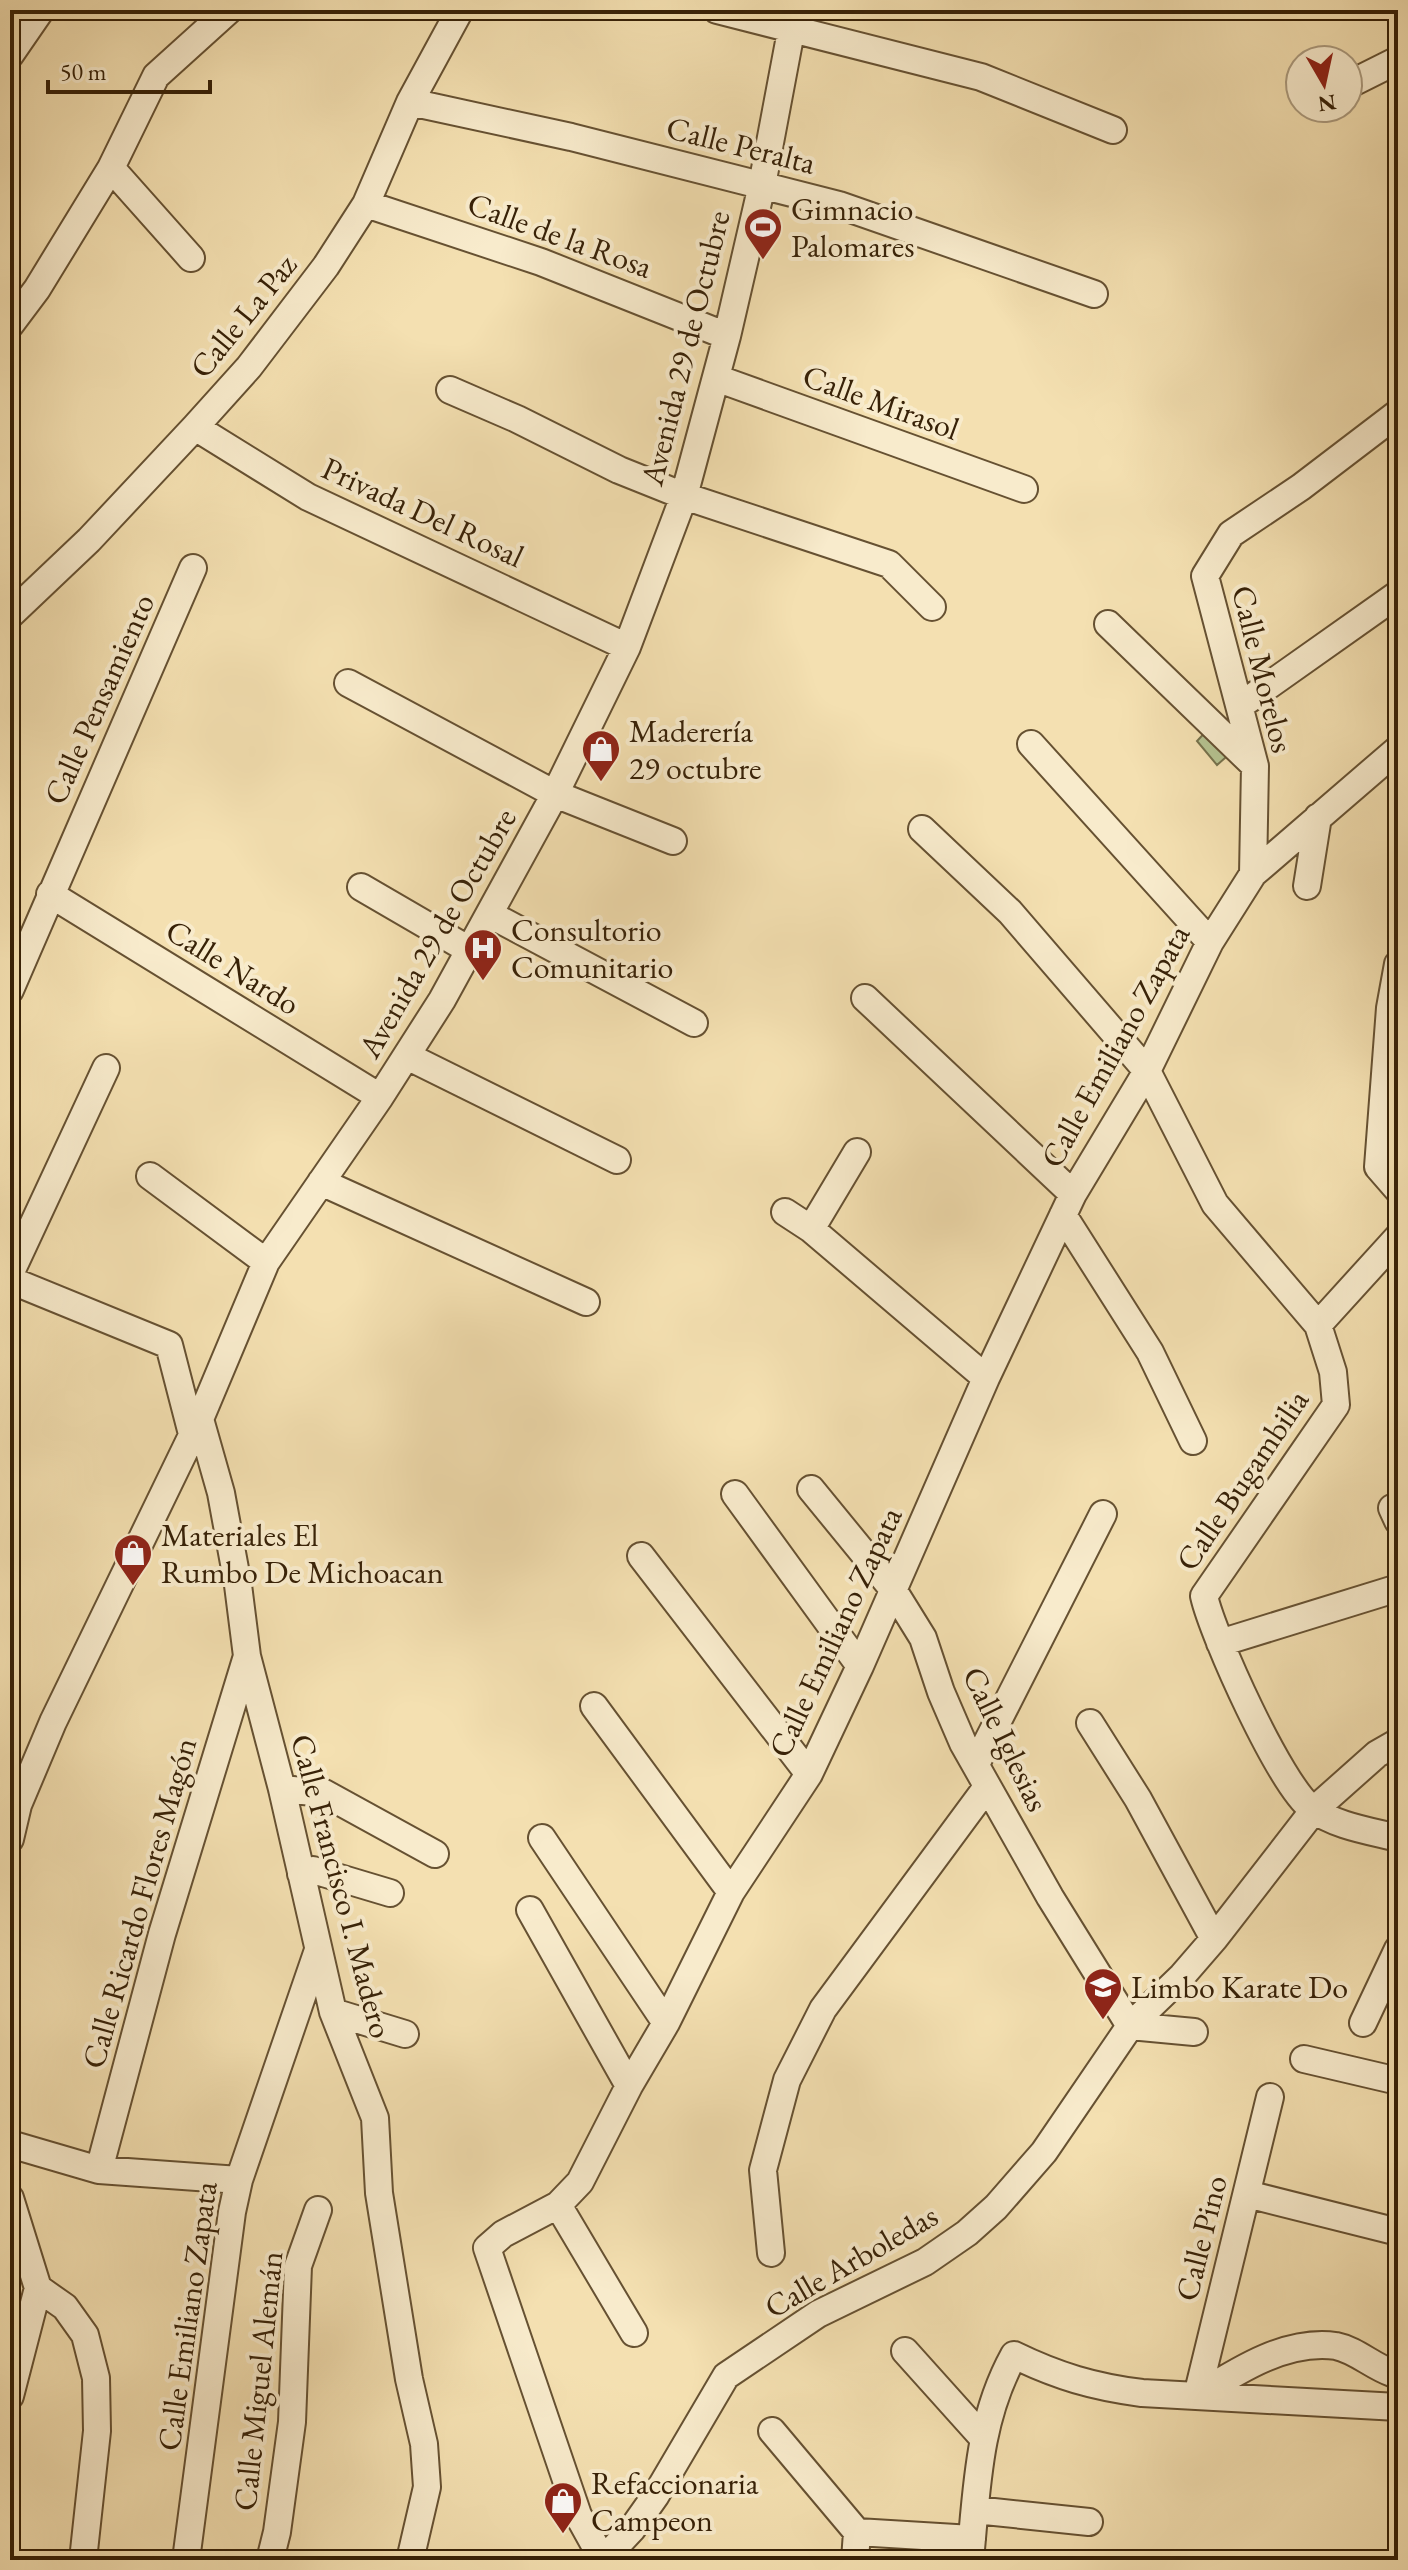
<svg xmlns="http://www.w3.org/2000/svg" width="1408" height="2570" font-family="'EB Garamond',serif">
	<rect width="100%" height="100%" fill="#f4e0b1"/>
	<filter id="stains"><feTurbulence type="fractalNoise" baseFrequency=".0025" numOctaves="4"/><feColorMatrix values="0 0 0 0 .2 0 0 0 0 .09 0 0 0 0 .02 0 0 0 .5 -.17"/></filter>
	<radialGradient id="worn" r=".72"><stop offset=".6" stop-color="#630" stop-opacity="0"/><stop offset="1" stop-color="#630" stop-opacity=".3"/></radialGradient>
	<path fill="#b5c391" stroke="#76724c" stroke-width="2" d="M1210,727L1233,751L1217,765L1197,741Z"/>
	<g fill="none" stroke-linecap="round" stroke-linejoin="round">
		<defs>
			<path id="minor" d="M717,10L981,77L1113,130
				M10,55L41,10
				M1348,85L1398,60
				M410,102L571,137L839,205L1094,294
				M111,168L191,258
				M366,204L541,262L727,336
				M10,325L37,289L111,168L156,76L229,10
				M716,378L1024,489
				M450,390L517,419L619,470L684,496L889,564L932,607
				M195,427L308,497L627,647
				M10,615L89,540L195,427L249,367L326,266L366,204L410,102L460,10
				M1108,624L1255,766
				M348,683L555,794L673,841
				M1241,705L1398,594
				M1031,744L1210,942
				M922,829L1010,912L1147,1071L1215,1204L1318,1325L1333,1372L1336,1405L1204,1596C1213,1636 1280,1784 1311,1808C1335,1826 1370,1831 1398,1838
				M1253,874L1255,766L1205,576L1231,534L1301,487L1398,413
				M1307,886L1318,817
				M361,887L471,951
				M50,894L380,1097
				M491,915L694,1023
				M1398,964L1390,1008L1378,1167L1398,1190
				M10,990L193,568
				M865,998L1073,1194
				M407,1056L617,1160
				M150,1176L266,1262
				M321,1182L586,1302
				M785,1212L811,1229L986,1378
				M1063,1215L1150,1352L1193,1441
				M811,1229L857,1152
				M10,1274L106,1068
				M10,1280L169,1345L192,1434
				M1318,1325L1398,1237
				M200,1419L221,1493L238,1585L247,1656L282,1789L333,2012L375,2118L379,2193L409,2379L424,2444L427,2487L410,2560
				M811,1489L892,1588L923,1638L941,1692L963,1743L1050,1897L1130,2026
				M735,1494L860,1666
				M1392,1508L1398,1521
				M641,1556L809,1774
				M1220,1643L1398,1588
				M594,1706L731,1892
				M1090,1723L1138,1799L1214,1939
				M976,1764L1103,1514
				M282,1789L324,1793L435,1854
				M542,1838L666,2023
				M10,1839L18,1805L53,1722L200,1419L266,1262L380,1097L442,1000L555,794L627,647L684,496L727,336L762,185L795,10
				M301,1874L313,1870L390,1893
				M530,1910L629,2086
				M333,2012L405,2034
				M1363,2023L1398,1949
				M1130,2026L1194,2032
				M1304,2059L1398,2081
				M10,2144L99,2170L239,2180
				M99,2170L162,1934L247,1656
				M1247,2194L1398,2232
				M10,2198L38,2288L65,2307L85,2335L96,2378L97,2431L83,2560
				M558,2205L634,2333
				M771,2253L763,2170L787,2080L823,2009L987,1787
				M905,2351L984,2439
				M10,2396L38,2288
				M1197,2396L1270,2097
				M1197,2396C1237,2371 1286,2339 1336,2346C1356,2350 1372,2366 1392,2373
				M772,2431L857,2532L855,2560
				M975,2510L1089,2522
				M857,2532L972,2539
				M186,2560L232,2212L239,2180L318,1950
				M270,2560L277,2532L292,2422L298,2266L318,2210
				M603,2560L578,2515L487,2248L503,2234L558,2205L580,2182L629,2086L666,2023L731,1892L809,1774L860,1666L986,1378L1073,1194L1147,1071L1210,942L1253,874L1398,749
				M603,2560L632,2529L656,2495L726,2376L818,2314L925,2262L967,2233L996,2207L1044,2152L1130,2026L1182,1976L1214,1939L1314,1810L1377,1754L1398,1742
				M970,2560C977,2488 978,2420 1014,2355C1057,2376 1094,2387 1142,2393L1398,2407"/>
		</defs>
		<use href="#minor" stroke="#665132" stroke-width="30"/>
		<use href="#minor" stroke="#f8ebcc" stroke-width="26"/>
	</g>
	<defs>
		<symbol id="stadium-pin" viewBox="-11 -11 22 30"><path d="M0 17L-7.5 6A9.5 9.5 0 1 1 7.5 6Z" fill="#8f2418" stroke="#f8ebcc"/><path d="M0-5a6.5 5 0 1 0 0 10a6.5 5 0 1 0 0-10ZM-3.5-1.8h7v3.6h-7Z" fill="#fff"/></symbol>
		<symbol id="shop-pin" viewBox="-11 -11 22 30"><path d="M0 17L-7.5 6A9.5 9.5 0 1 1 7.5 6Z" fill="#8f2418" stroke="#f8ebcc"/><path d="M-5-2.5h2.3a2.7 3.5 0 0 1 5.4 0H5L5.5 6h-11ZM-1.5-2.5h3a1.5 2.3 0 0 0-3 0Z" fill="#fff"/></symbol>
		<symbol id="hospital-pin" viewBox="-11 -11 22 30"><path d="M0 17L-7.5 6A9.5 9.5 0 1 1 7.5 6Z" fill="#8f2418" stroke="#f8ebcc"/><path d="M-5-5h3v3.5h4V-5h3V5h-3V1.5h-4V5h-3Z" fill="#fff"/></symbol>
		<symbol id="school-pin" viewBox="-11 -11 22 30"><path d="M0 17L-7.5 6A9.5 9.5 0 1 1 7.5 6Z" fill="#8f2418" stroke="#f8ebcc"/><path d="M0-5L7-2L0 1L-7-2ZM-4 1L0 2.5L4 1V4Q0 6-4 4Z" fill="#fff"/></symbol>
	</defs>
	<g fill-rule="evenodd">
		<use href="#stadium-pin" x="741" y="205" width="44" height="60"/>
		<use href="#shop-pin" x="579" y="727" width="44" height="60"/>
		<use href="#hospital-pin" x="461" y="926" width="44" height="60"/>
		<use href="#shop-pin" x="111" y="1531" width="44" height="60"/>
		<use href="#school-pin" x="1081" y="1965" width="44" height="60"/>
		<use href="#shop-pin" x="541" y="2479" width="44" height="60"/>
	</g>
	<g text-anchor="middle" stroke-width="8" stroke-linejoin="round" paint-order="stroke">
		<g font-size="32" fill="#372107" stroke="#f8ebcc">
			<text transform="translate(741 145) rotate(14)" y="11">Calle Peralta</text>
			<text transform="translate(560 235) rotate(20)" y="11">Calle de la Rosa</text>
			<text transform="translate(243 316) rotate(-51)" y="11">Calle La Paz</text>
			<text transform="translate(685 348) rotate(-76)" y="11">Avenida 29 de Octubre</text>
			<text transform="translate(881 402) rotate(20)" y="11">Calle Mirasol</text>
			<text transform="translate(423 512) rotate(25)" y="11">Privada Del Rosal</text>
			<text transform="translate(1263 669) rotate(76)" y="11">Calle Morelos</text>
			<text transform="translate(99 699) rotate(-66)" y="11">Calle Pensamiento</text>
			<text transform="translate(437 933) rotate(-60)" y="11">Avenida 29 de Octubre</text>
			<text transform="translate(233 967) rotate(32)" y="11">Calle Nardo</text>
			<text transform="translate(1115 1046) rotate(-61)" y="11">Calle Emiliano Zapata</text>
			<text transform="translate(1242 1480) rotate(-56)" y="11">Calle Bugambilia</text>
			<text transform="translate(835 1632) rotate(-65)" y="11">Calle Emiliano Zapata</text>
			<text transform="translate(1006 1739) rotate(64)" y="11">Calle Iglesias</text>
			<text transform="translate(342 1886) rotate(75)" y="11">Calle Francisco I. Madero</text>
			<text transform="translate(139 1903) rotate(-74)" y="11">Calle Ricardo Flores Magón</text>
			<text transform="translate(1201 2238) rotate(-76)" y="11">Calle Pino</text>
			<text transform="translate(851 2261) rotate(-30)" y="11">Calle Arboledas</text>
			<text transform="translate(187 2316) rotate(-82)" y="11">Calle Emiliano Zapata</text>
			<text transform="translate(258 2381) rotate(-84)" y="11">Calle Miguel Alemán</text>
		</g>
		<g font-size="32" fill="#372107" stroke="#f8ebcc" text-anchor="start">
			<text x="791" y="220">Gimnacio<tspan x="791" dy="37">Palomares</tspan></text>
			<text x="629" y="742">Maderería<tspan x="629" dy="37">29 octubre</tspan></text>
			<text x="511" y="941">Consultorio<tspan x="511" dy="37">Comunitario</tspan></text>
			<text x="161" y="1546">Materiales El<tspan x="161" dy="37">Rumbo De Michoacan</tspan></text>
			<text x="1131" y="1998">Limbo Karate Do</text>
			<text x="591" y="2494">Refaccionaria<tspan x="591" dy="37">Campeon</tspan></text>
		</g>
	</g>
	<rect width="1408" height="2570" fill="none" stroke="#f4e0b1" stroke-width="40"/>
	<rect x="12" y="12" width="1384" height="2546" fill="none" stroke="#372107" stroke-width="4"/>
	<rect x="20" y="20" width="1368" height="2530" fill="none" stroke="#372107" stroke-width="2"/>
	<g transform="translate(1324 84) rotate(171)"><circle r="38" fill="#f8ebcc" stroke="#ab9a7d" stroke-width="2"/>
	<path d="M0-6L14 30L0 20L-14 30Z" fill="#8f2418"/>
	<text y="-12" font-size="22" font-weight="bold" text-anchor="middle" fill="#372107">N</text>
	</g>
	<path d="M48 80v12h162v-12" fill="none" stroke="#372107" stroke-width="4"/>
	<text x="60" y="80" font-size="24" fill="#372107" stroke="#f8ebcc" stroke-width="6" paint-order="stroke">50 m</text>
	<rect width="100%" height="100%" filter="url(#stains)"/>
	<rect width="100%" height="100%" fill="url(#worn)"/>
</svg>
